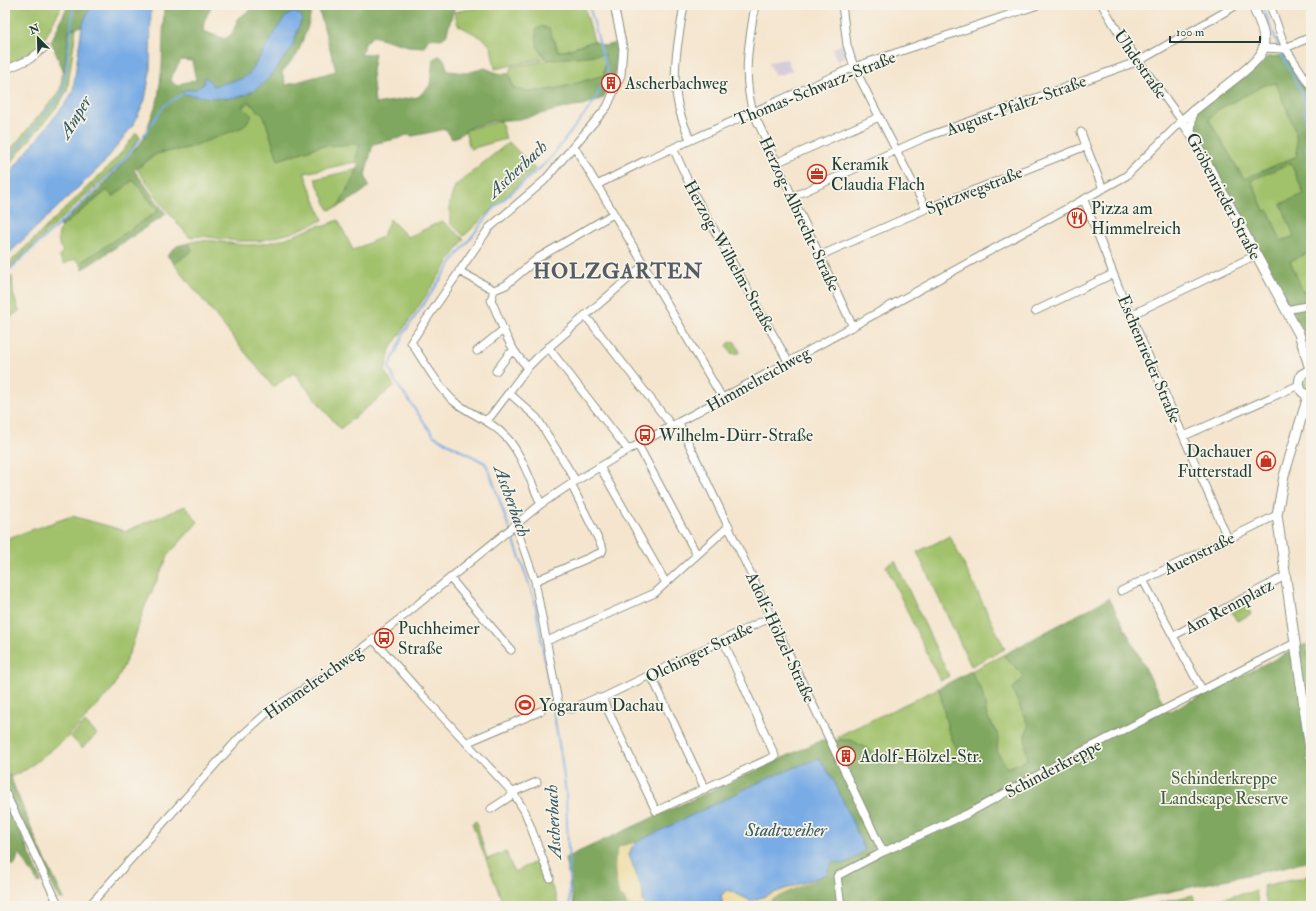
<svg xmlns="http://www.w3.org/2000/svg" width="1316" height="911" font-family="'IM FELL Double Pica',serif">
	<rect width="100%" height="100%" fill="#f7f3e8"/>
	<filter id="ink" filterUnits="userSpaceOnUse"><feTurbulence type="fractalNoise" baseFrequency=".025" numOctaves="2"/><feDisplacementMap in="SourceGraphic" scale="8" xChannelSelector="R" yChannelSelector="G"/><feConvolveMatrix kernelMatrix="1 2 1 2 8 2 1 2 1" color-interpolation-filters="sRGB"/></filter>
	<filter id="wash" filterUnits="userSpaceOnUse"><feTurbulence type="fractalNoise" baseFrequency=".012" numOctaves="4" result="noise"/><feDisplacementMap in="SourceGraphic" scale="16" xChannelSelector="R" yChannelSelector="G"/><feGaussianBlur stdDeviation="0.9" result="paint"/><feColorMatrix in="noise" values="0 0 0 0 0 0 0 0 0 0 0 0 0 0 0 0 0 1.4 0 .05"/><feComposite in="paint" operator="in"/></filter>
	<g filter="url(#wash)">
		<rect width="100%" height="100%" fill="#f5e5ce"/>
		<path fill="#ccbfd4" d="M843,44L845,57L837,61L832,49Z
			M787,59L792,71L775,76L768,62Z"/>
		<path fill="#a1c16a" stroke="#607f4f" d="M5,5H62L41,46L28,56L5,66Z
			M491,5H584L594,41L564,51H558L555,40L537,46L545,58L495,69L491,47L484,39L458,25L454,12Z
			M76,28L67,91L59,104L5,170V156L60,91L69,30Z
			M606,54L604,76C583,81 531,100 513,87L509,74L511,67L547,60Z
			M1276,83L1296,132L1297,156L1244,179L1209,120L1217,110L1265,85Z
			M249,102L264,116L278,160L320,146L360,144L355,162L305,173V175L323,220L291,233L260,241H237L201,236L189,237L168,212L137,169L158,153L188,148Z
			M501,121L506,139L470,149L465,130Z
			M136,133L140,136L123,160L5,272V267L108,167L122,152Z
			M509,142L535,169L464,236L450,223V201L455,186Z
			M1291,163L1304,194L1294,236L1281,241L1268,210L1264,211L1251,180Z
			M358,169L338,207L329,210L315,179Z
			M133,180L159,211L80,263L75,259L64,264L59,256L63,251C57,243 57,236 61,227L108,190L113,196Z
			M390,219L408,237L442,221L464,239L390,349L385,372L394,386L340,429L294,373L273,387L174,264L192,251L189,243C204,236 231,245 248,245C273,245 297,234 320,225L325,226L338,220L353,250L382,237Z
			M1311,252V289L1303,293L1290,261Z
			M12,276L13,293L19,311L5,321V282Z
			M732,341L735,342L740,352L736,354L731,353L727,345Z
			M1311,374V393L1304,387V381Z
			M185,506L198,522L169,554L145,606L131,649L114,687L70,735L27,769L10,777L5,762V539L72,516L126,531Z
			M950,536L1005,649L971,666L917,552Z
			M895,561L949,676L940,681L886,566Z
			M1245,603L1251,614L1237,621L1231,611Z
			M1003,655L1025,677L1012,689L1029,727L1025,735L1027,760L1007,768L997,752L998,735L987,716L982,692L971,671Z
			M939,688L948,729L959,755L950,765L928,751L905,762L879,755L851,740H840L838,736Z
			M85,722L97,734L82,748L71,737Z
			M476,821L487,859L506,852L514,872L540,860L556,896L558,906H504L472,823Z
			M1309,876L1311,906H1267L1263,886Z
			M1256,891L1259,906H1205L1204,902Z
			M1193,895L1196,906H1155V904Z"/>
		<path fill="#80a75e" stroke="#507249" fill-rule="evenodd" d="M68,5H91L82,26L69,30L64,72L51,42Z
			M164,5H212L204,21L203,31L225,39L232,34L239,17L251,10L252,5H307L312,7L308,26L297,55L282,72L286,85L336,71L319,10L322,5H455L446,36L441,39L429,38L424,47L408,46L373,36L365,44L361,55L375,53L372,71L375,104L418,97L430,85L433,59L439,56L444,59L448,71L467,73L485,68L497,73L509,74L513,87C532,100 582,81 604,75L605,54L547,60L537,46L536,29L542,26L549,29L558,51H564L594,41L604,46L616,43L615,78L603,98L583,105L573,106L519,119L493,121L471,127L458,136L452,139L446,129L413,136L406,135L400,138L373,144L365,175L369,186C364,192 346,203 338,207L358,169V165L355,162L360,144L320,146L278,160L264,116L249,102L242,106L252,116L243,127L188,148L155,154L134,170L166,214L83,269L80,263L158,211L133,180L113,197L107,190L61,227L59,226L98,191L143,140L158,99L162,67ZM302,19C297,29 296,39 291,49C289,53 285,57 282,61C251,105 232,101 182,93L185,90H193L204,84L205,77L208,79L213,86L241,79L250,73L268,43ZM181,60L192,61L196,80L182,83L177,86L170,80Z
			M1287,55L1308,89V150L1311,174V252L1290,261L1303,292L1311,289V351L1302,330L1197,136C1194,126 1193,120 1199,110L1260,66L1267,57ZM1276,83L1296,132L1297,156L1244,179L1209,120L1217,110L1265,85ZM1291,163L1304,194L1281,204L1294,236L1281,241L1268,210L1264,211L1251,180Z
			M189,243L192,250L174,264L167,255L177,246Z
			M1109,598L1168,712L1306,644L1311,663V861L1104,906H764L831,863L865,850L833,779L819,759L766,779L637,842L619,846L624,898L627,906H574L565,858L822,740H851L879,755L905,762L928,751L950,765L959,755L948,729L939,688L971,671L982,692L987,716L998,735L997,752L1007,768L1027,760L1025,735L1029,727L1012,689L1025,677L1003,655Z
			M9,774L39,847L64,899H59L5,788V776Z
			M5,799L41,879V882L38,883L19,852L15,865H10L5,862Z"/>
		<path fill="#eeda9e" stroke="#868c69" d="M637,842L632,847L629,855L643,892V901L646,906H627L624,898L619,895C615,876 612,864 619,846Z
			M827,874L769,901L764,906H723L721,896L724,892L729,890L751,901Z"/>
		<path fill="#79ace5" stroke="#4c748c" d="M91,5H151L150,72L145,100L133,125L103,164L5,257V179L69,99L73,90L82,26Z
			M293,12L302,16V19C297,29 296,39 291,49C289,53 285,57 282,61C251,105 232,101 182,94L184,90H193L204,84V77L208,79L213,86L241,79L250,73L284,18Z
			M819,758L833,779L865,850L855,858L843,864L838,862L831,863L827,874L751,901L729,890L724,892L721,896L723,906H646L643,901V892L629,855L632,847L637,842L766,779Z"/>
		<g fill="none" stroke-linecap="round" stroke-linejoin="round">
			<path stroke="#79ace5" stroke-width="2" d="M1262,5L1282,55L1303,95L1305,108L1308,174L1311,188
				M144,135L164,106L182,94
				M5,163L63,93L74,5
				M5,274C51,230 103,189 141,138
				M509,528L490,473L485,463L434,436L395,381L389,367L404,333L455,258L494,208L549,160L594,102L608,74L589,5
				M511,532L535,602L562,762L566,794L570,906"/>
		</g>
	</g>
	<g filter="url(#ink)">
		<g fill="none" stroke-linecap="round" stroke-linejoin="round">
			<defs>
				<path id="minor" d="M684,5C679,37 671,72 678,104C680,117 686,128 690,140
					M755,5C749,43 742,74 753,112L853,327
					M842,5L847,45L854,67L926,209
					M1270,5L1286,49L1311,87
					M1263,48L1283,49L1311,37
					M5,70L30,59L44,48
					M1081,132L1086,146
					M1191,133L1193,110
					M574,146L723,399
					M673,148L694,194L789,363
					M776,163L879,117
					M597,185L644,161L854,67L1038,5
					M792,197L926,137L1139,61L1237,5
					M1084,200L1119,288L1228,539
					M819,256L926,209L1086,146L1103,189
					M459,271L494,290L506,285L538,258L613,214
					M494,290L491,300C502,324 508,349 528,367
					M1286,310L1311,305
					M1035,311L1113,274
					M585,315L672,426
					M1131,315L1256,255
					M548,347L628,450
					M477,351L503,330
					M496,371L509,354L514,352
					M509,393L537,418L576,481
					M486,420L491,416L528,367L540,355L644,265
					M679,423L883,852
					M1184,436L1299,385
					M638,445L697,555
					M600,467L666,583
					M541,504C531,483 523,457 508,439C492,421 474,416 456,403C442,393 421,357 411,342L489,228L544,181L607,107L621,75L623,48L614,5
					M515,524L535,581L559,707L572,709L596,698H602L771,617
					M450,578L511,650
					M1143,580L1202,690
					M535,581L602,552L603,549L571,484
					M1121,591L1277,515
					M1173,636L1285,576
					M373,639L425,698L514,794L525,812L550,878
					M547,641L655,593L729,526
					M651,675L705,789
					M602,698L656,811L775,756L723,640
					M468,742L541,711
					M5,792L59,906
					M513,792L537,782
					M491,809L514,794
					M89,906L239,738L268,712L335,669L401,618L541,504L571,484L628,450L1126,176L1182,121L1122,38L1102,5
					M841,906L837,876L883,852L967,814L1067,759L1295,643"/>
				<path id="tertiary" d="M1252,5C1259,19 1268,36 1262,52C1255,68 1198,104 1182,121L1191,134L1299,334L1310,369
					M1311,369L1301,375C1297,385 1300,394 1311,397
					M1308,396L1284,476L1277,515L1311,756"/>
			</defs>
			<use href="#minor" stroke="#8a9181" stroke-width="9"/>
			<use href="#tertiary" stroke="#8a9181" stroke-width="11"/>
			<use href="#minor" stroke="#fff" stroke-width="7"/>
			<use href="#tertiary" stroke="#fff" stroke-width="9"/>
		</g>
	</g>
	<defs>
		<symbol id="building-ring" viewBox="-11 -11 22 22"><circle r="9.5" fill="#f7f3e8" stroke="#c8321e" stroke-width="1.5"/><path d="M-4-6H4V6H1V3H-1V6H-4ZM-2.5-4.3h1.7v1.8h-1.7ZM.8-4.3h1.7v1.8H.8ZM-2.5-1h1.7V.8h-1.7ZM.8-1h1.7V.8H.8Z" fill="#c8321e"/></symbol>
		<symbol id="office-ring" viewBox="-11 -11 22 22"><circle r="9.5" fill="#f7f3e8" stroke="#c8321e" stroke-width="1.5"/><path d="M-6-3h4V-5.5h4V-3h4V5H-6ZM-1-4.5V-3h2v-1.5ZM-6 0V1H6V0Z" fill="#c8321e"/></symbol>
		<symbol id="restaurant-ring" viewBox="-11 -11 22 22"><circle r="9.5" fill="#f7f3e8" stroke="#c8321e" stroke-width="1.5"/><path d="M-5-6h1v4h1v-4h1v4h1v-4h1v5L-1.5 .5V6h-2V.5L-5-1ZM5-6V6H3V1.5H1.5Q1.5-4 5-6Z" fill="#c8321e"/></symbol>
		<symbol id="bus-ring" viewBox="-11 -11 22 22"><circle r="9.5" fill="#f7f3e8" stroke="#c8321e" stroke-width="1.5"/><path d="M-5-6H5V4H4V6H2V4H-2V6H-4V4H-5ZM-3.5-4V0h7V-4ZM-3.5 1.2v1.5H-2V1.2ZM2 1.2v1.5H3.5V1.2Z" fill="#c8321e"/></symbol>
		<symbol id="shop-ring" viewBox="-11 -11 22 22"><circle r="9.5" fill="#f7f3e8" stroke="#c8321e" stroke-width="1.5"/><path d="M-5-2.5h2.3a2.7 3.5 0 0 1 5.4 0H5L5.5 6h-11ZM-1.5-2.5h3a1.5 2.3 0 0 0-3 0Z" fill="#c8321e"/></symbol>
		<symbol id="stadium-ring" viewBox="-11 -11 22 22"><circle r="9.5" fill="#f7f3e8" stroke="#c8321e" stroke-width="1.5"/><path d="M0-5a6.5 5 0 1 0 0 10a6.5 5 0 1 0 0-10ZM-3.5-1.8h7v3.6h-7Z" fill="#c8321e"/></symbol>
	</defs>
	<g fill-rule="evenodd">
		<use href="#building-ring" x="600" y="72" width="22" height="22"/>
		<use href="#office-ring" x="806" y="163" width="22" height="22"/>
		<use href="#restaurant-ring" x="1066" y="207" width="22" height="22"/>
		<use href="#bus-ring" x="634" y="424" width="22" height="22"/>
		<use href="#shop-ring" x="1255" y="450" width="22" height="22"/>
		<use href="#bus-ring" x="373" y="627" width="22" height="22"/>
		<use href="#stadium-ring" x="514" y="694" width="22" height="22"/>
		<use href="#building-ring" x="835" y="745" width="22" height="22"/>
	</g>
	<g text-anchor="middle" stroke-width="3.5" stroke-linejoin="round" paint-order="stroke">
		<g font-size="17" fill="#1f3d34" stroke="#f7f3e8">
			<text transform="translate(1141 64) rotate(55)" y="6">Uhdestraße</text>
			<text transform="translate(815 88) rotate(-22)" y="6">Thomas-Schwarz-Straße</text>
			<text transform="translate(1016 105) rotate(-20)" y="6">August-Pfaltz-Straße</text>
			<text transform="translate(974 190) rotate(-22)" y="6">Spitzwegstraße</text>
			<text transform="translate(1224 196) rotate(62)" y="6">Gröbenrieder Straße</text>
			<text transform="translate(800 214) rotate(65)" y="6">Herzog-Albrecht-Straße</text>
			<text transform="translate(730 256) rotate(61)" y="6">Herzog-Wilhelm-Straße</text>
			<text transform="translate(1150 359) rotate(67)" y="6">Eschenrieder Straße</text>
			<text transform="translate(758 379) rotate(-29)" y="6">Himmelreichweg</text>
			<text transform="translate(1199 553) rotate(-26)" y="6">Auenstraße</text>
			<text transform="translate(1229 606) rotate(-28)" y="6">Am Rennplatz</text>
			<text transform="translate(781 637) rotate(65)" y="6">Adolf-Hölzel-Straße</text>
			<text transform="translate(699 652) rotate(-26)" y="6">Olchinger Straße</text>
			<text transform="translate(313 682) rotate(-35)" y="6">Himmelreichweg</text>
			<text transform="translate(1053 768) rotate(-28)" y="6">Schinderkreppe</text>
		</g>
		<g font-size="17" fill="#1f3d34" stroke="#f7f3e8" text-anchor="start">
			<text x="625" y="89">Ascherbachweg</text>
			<text x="831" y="170">Keramik<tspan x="831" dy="20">Claudia Flach</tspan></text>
			<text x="1091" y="214">Pizza am<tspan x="1091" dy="20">Himmelreich</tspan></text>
			<text x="659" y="441">Wilhelm-Dürr-Straße</text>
			<text x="1252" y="457" text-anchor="end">Dachauer<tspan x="1252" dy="20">Futterstadl</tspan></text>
			<text x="398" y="634">Puchheimer<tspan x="398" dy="20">Straße</tspan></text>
			<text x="539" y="711">Yogaraum Dachau</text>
			<text x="860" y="762">Adolf-Hölzel-Str.</text>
		</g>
		<g font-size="17" fill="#405e42" stroke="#f7f3e8">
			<text x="1224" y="784">Schinderkreppe<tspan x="1224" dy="20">Landscape Reserve</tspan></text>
		</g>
		<g font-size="18" font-style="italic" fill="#365960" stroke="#f7f3e8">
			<text transform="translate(75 117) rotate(-58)" y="6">Amper</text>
			<text transform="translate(517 169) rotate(-43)" y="6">Ascherbach</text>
			<text transform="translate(512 501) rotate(70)" y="6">Ascherbach</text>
			<text transform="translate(553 822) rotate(-93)" y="6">Ascherbach</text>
			<text x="786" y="836">Stadtweiher</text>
		</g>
		<g font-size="21" font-weight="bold" letter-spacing="1" fill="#565c66" stroke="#f7f3e8">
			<text x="618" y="278">HOLZGARTEN</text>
		</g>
	</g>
	<rect width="1316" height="911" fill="none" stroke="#f7f3e8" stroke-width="20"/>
	<g transform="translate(38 38) rotate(337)" stroke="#f7f3e8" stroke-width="3" paint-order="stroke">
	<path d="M0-3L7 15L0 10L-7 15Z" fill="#1f3d34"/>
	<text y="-6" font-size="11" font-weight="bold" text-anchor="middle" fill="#1f3d34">N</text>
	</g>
	<path d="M1170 36v6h90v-6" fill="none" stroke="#1f3d34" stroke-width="2"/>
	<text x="1176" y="36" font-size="12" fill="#1f3d34" stroke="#f7f3e8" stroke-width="3" paint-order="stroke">100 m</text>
</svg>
